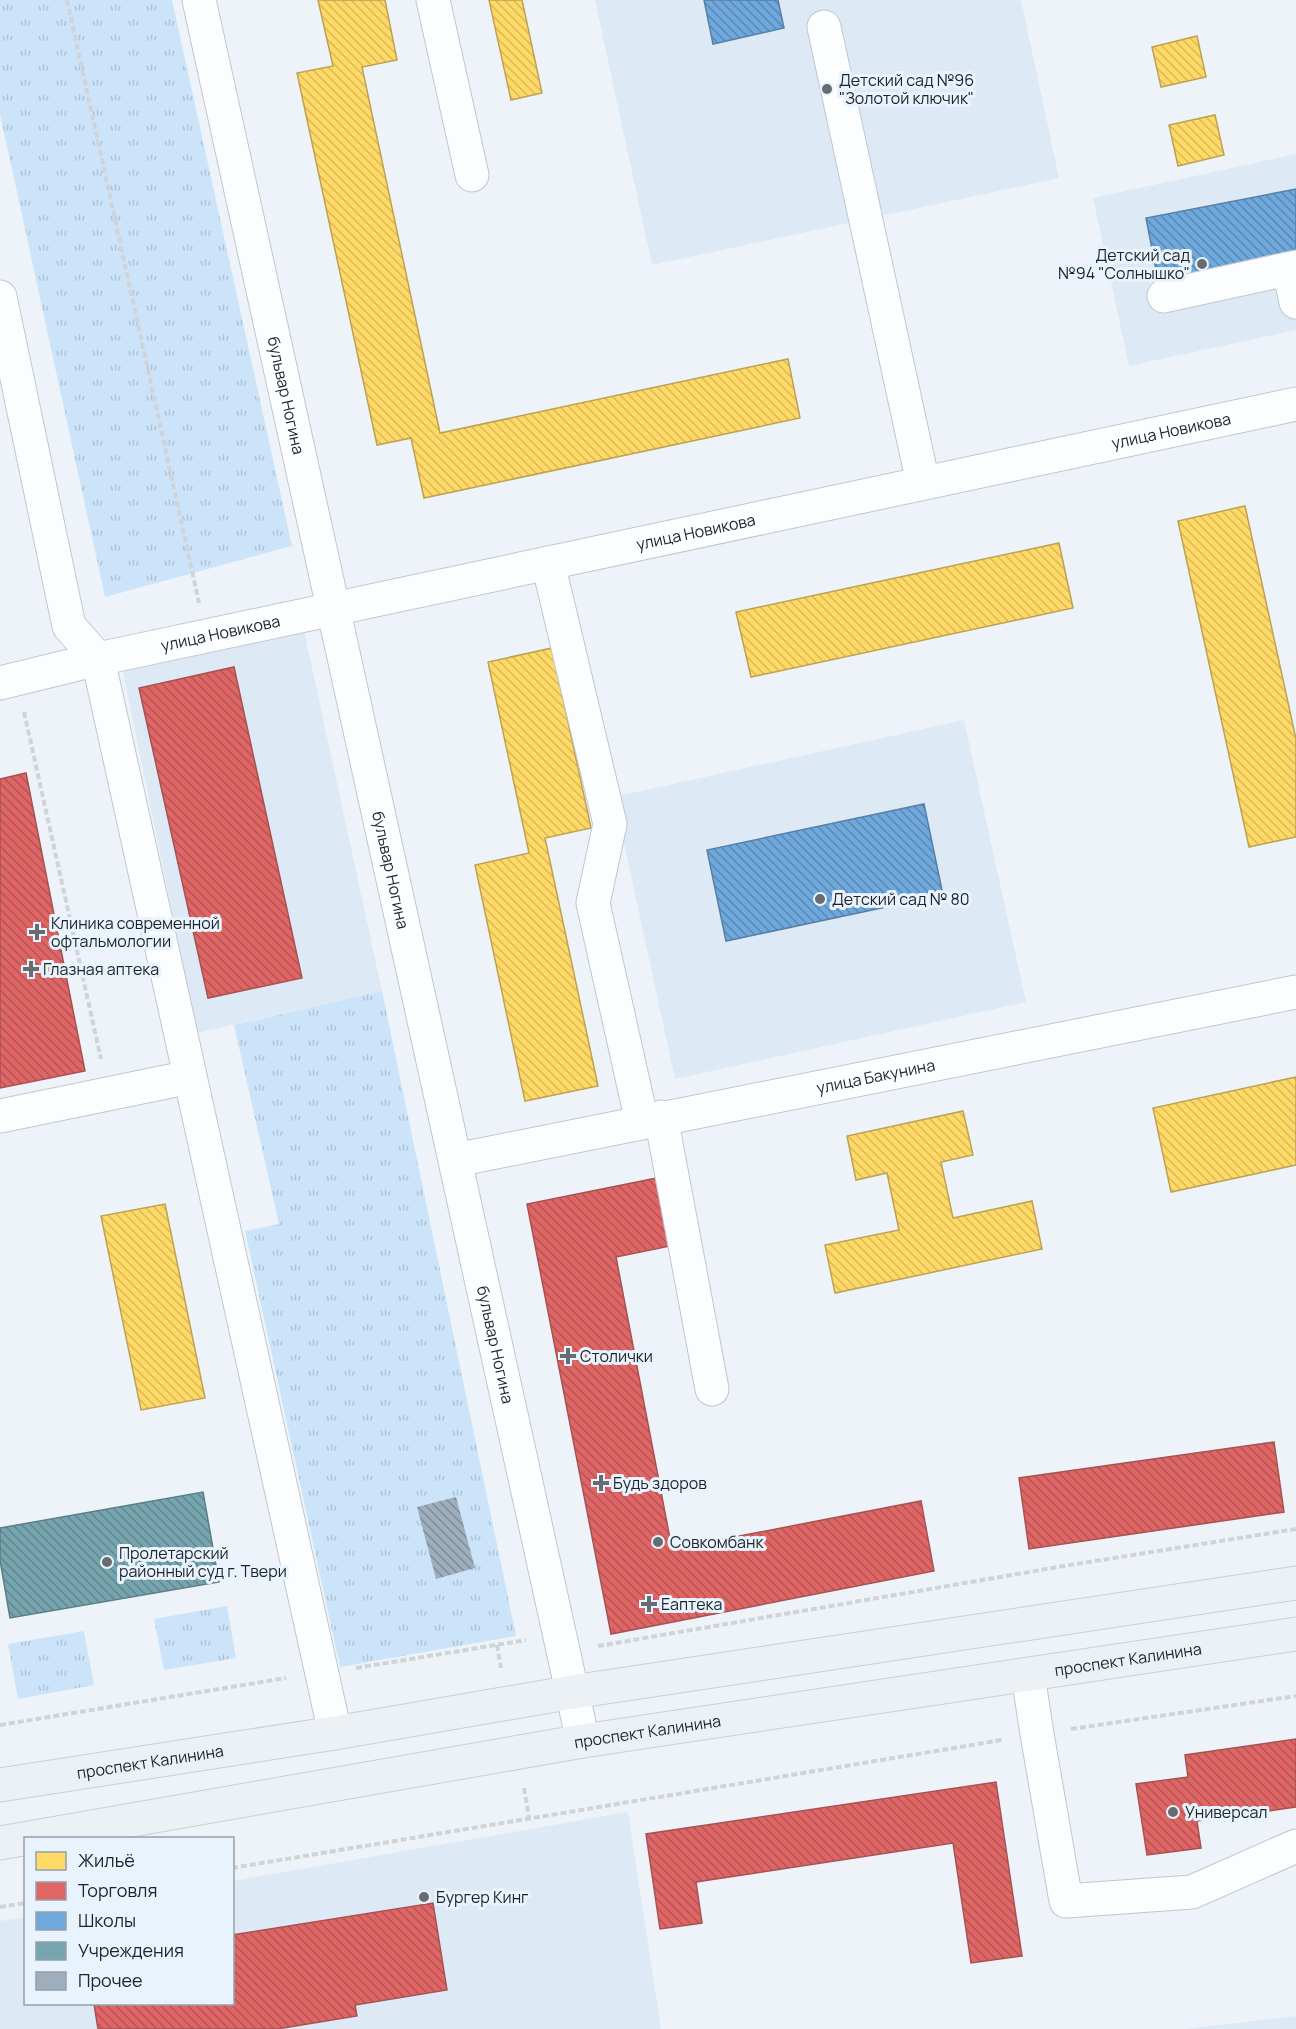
<svg xmlns="http://www.w3.org/2000/svg" width="1296" height="2029" font-family="Manrope,sans-serif">
	<defs>
		<pattern id="park-tufts" width="24" height="20" patternUnits="userSpaceOnUse" patternTransform="scale(1.5)"><rect width="24" height="20" fill="#cce4fa"/><path d="M3 7l-1-3M5 7V3M7 7l1-3M15 17l-1-3M17 17v-4M19 17l1-3" fill="none" stroke="#afc3d6"/></pattern>
		<pattern id="homes-back-hatch" width="6" height="6" patternUnits="userSpaceOnUse" patternTransform="scale(1.5)"><rect width="6" height="6" fill="#ffd966"/><path d="M-1 5l2 2M0 0l6 6M5-1l2 2" fill="none" stroke="#daba58"/></pattern>
		<pattern id="shops-back-hatch" width="6" height="6" patternUnits="userSpaceOnUse" patternTransform="scale(1.5)"><rect width="6" height="6" fill="#e06666"/><path d="M-1 5l2 2M0 0l6 6M5-1l2 2" fill="none" stroke="#b55454"/></pattern>
		<pattern id="schools-back-hatch" width="6" height="6" patternUnits="userSpaceOnUse" patternTransform="scale(1.5)"><rect width="6" height="6" fill="#6fa8dc"/><path d="M-1 5l2 2M0 0l6 6M5-1l2 2" fill="none" stroke="#5b88b2"/></pattern>
		<pattern id="public-back-hatch" width="6" height="6" patternUnits="userSpaceOnUse" patternTransform="scale(1.5)"><rect width="6" height="6" fill="#76a5af"/><path d="M-1 5l2 2M0 0l6 6M5-1l2 2" fill="none" stroke="#60868e"/></pattern>
		<pattern id="building-back-hatch" width="6" height="6" patternUnits="userSpaceOnUse" patternTransform="scale(1.5)"><rect width="6" height="6" fill="#9eaebc"/><path d="M-1 5l2 2M0 0l6 6M5-1l2 2" fill="none" stroke="#808d99"/></pattern>
	</defs>
	<rect width="100%" height="100%" fill="#edf3f9"/>
	<path fill="#ddeaf6" d="M595,0H1021L1059,178L652,265Z
		M1296,154V330L1129,366L1093,198Z
		M303,626L382,991L197,1033L121,663Z
		M964,720L1026,1002L675,1079L614,797Z
		M628,1812L661,2029H0V1921L25,1917L26,2004H232L233,1881Z
		M1296,2016V2029H1186Z"/>
	<path fill="url(#park-tufts)" d="M0,0H172L292,546L105,597L0,114Z
		M382,991L516,1636L340,1667L245,1231L279,1224L234,1025Z
		M227,1606L236,1658L164,1670L154,1619Z
		M84,1631L94,1685L18,1699L8,1644Z"/>
	<path fill="url(#homes-back-hatch)" stroke="#bca253" stroke-width="1.5" d="M318,0H385L397,60L362,67L440,433L788,359L800,418L424,498L411,438L377,445L297,73L333,66Z
		M489,0H522L542,93L511,100Z
		M1197,36L1206,77L1161,87L1152,47Z
		M1215,115L1224,155L1178,166L1169,125Z
		M1245,506L1296,739V837L1249,847L1178,521Z
		M1059,543L1073,608L751,677L736,612Z
		M552,648L591,828L545,838L598,1086L525,1101L475,865L529,853L488,662Z
		M1296,1077V1165L1171,1192L1153,1108Z
		M963,1111L973,1155L941,1162L953,1218L1032,1201L1042,1249L835,1293L825,1245L899,1230L887,1173L856,1180L847,1136Z
		M165,1204L205,1398L141,1410L101,1216Z"/>
	<path fill="url(#shops-back-hatch)" stroke="#a65253" stroke-width="1.5" d="M234,667L302,978L208,998L139,688Z
		M26,773L85,1071L0,1088V779Z
		M662,1177L675,1245L616,1257L672,1549L921,1501L934,1571L611,1634L527,1204Z
		M1274,1442L1284,1512L1029,1549L1019,1478Z
		M1296,1739V1807L1197,1821L1201,1848L1147,1855L1136,1784L1188,1777L1185,1755Z
		M996,1782L1022,1956L971,1963L953,1843L696,1882L702,1923L660,1929L646,1834Z
		M433,1903L447,1990L355,2005L357,2016L277,2029H98L94,2004H232V1935Z"/>
	<path fill="url(#schools-back-hatch)" stroke="#5780a5" stroke-width="1.5" d="M704,0H778L784,28L713,44Z
		M1296,189V253L1158,280L1146,218Z
		M924,804L943,895L726,941L707,850Z"/>
	<path fill="url(#public-back-hatch)" stroke="#5c7e86" stroke-width="1.5" d="M203,1492L219,1582L10,1618L0,1560V1528Z"/>
	<path fill="url(#building-back-hatch)" d="M456,1497L475,1568L436,1579L417,1507Z"/>
	<g fill="none" stroke-linecap="round" stroke-linejoin="round">
		<defs>
			<g id="minor">
				<path id="s1" d="M199,0L583,1741"/>
				<path d="M433,0L472,175"/>
				<path d="M824,27L923,483"/>
				<path d="M1289,269L1296,302"/>
				<path d="M1164,296L1296,267"/>
				<path d="M0,297L69,626L98,659L335,1733"/>
				<path d="M548,563L610,824L593,903L642,1122"/>
				<path id="s2" d="M0,683L98,659L1296,404"/>
				<path d="M0,1116L190,1077"/>
				<path d="M661,1117L712,1389"/>
				<path id="s3" d="M456,1160L1296,992"/>
				<path d="M1028,1675L1037,1734L1066,1901L1192,1892L1296,1846"/>
			</g>
			<g id="major">
				<path id="s4" d="M0,1785L335,1733L573,1692L1296,1583"/>
				<path id="s5" d="M0,1843L583,1741L1296,1634"/>
			</g>
		</defs>
		<use href="#minor" stroke="#c2c7cb" stroke-width="35"/>
		<use href="#major" stroke="#cccfd1" stroke-width="35"/>
		<path stroke="#d1d4d6" stroke-width="4" stroke-dasharray="6 3" stroke-linecap="butt" d="M67,0L199,603
			M24,712L101,1059
			M497,1645L501,1668
			M598,1646L1064,1566L1296,1529
			M356,1668L526,1640
			M0,1725L286,1678
			M1071,1729L1296,1696
			M524,1788L529,1818
			M232,1868L1002,1740
			M0,1907L26,1903"/>
		<use href="#minor" stroke="#fcfdfe" stroke-width="33"/>
		<use href="#major" stroke="#ecf1f6" stroke-width="33"/>
	</g>
	<g fill="#666c70" stroke="#e8f3fe" stroke-width="2">
		<circle cx="827" cy="89" r="6"/>
		<circle cx="1202" cy="264" r="6"/>
		<circle cx="820" cy="899" r="6"/>
		<path d="M34 923h6v6h6v6h-6v6h-6v-6h-6v-6h6z"/>
		<path d="M28 960h6v6h6v6h-6v6h-6v-6h-6v-6h6z"/>
		<path d="M565 1347h6v6h6v6h-6v6h-6v-6h-6v-6h6z"/>
		<path d="M598 1474h6v6h6v6h-6v6h-6v-6h-6v-6h6z"/>
		<circle cx="658" cy="1542" r="6"/>
		<circle cx="107" cy="1562" r="6"/>
		<path d="M646 1595h6v6h6v6h-6v6h-6v-6h-6v-6h6z"/>
		<circle cx="1173" cy="1812" r="6"/>
		<circle cx="424" cy="1897" r="6"/>
	</g>
	<g text-anchor="middle" stroke-width="6" stroke-linejoin="round" paint-order="stroke">
		<g font-size="16" fill="#1e2326" stroke="#e8f3fe" text-anchor="start">
			<text x="839" y="86">Детский сад №96<tspan x="839" dy="18">"Золотой ключик"</tspan></text>
			<text x="1190" y="261" text-anchor="end">Детский сад<tspan x="1190" dy="18">№94 "Солнышко"</tspan></text>
			<text x="832" y="905">Детский сад № 80</text>
			<text x="51" y="929">Клиника современной<tspan x="51" dy="18">офтальмологии</tspan></text>
			<text x="43" y="975">Глазная аптека</text>
			<text x="580" y="1362">Столички</text>
			<text x="613" y="1489">Будь здоров</text>
			<text x="670" y="1548">Совкомбанк</text>
			<text x="119" y="1559">Пролетарский<tspan x="119" dy="18">районный суд г. Твери</tspan></text>
			<text x="661" y="1610">Еаптека</text>
			<text x="1185" y="1818">Универсал</text>
			<text x="436" y="1903">Бургер Кинг</text>
		</g>
		<g font-size="16" fill="#1e2326" stroke="#e8f3fe">
			<text dy="6" stroke="none"><textPath href="#s1" startOffset="405">бульвар Ногина</textPath></text>
			<text dy="6" stroke="none"><textPath href="#s2" startOffset="1198">улица Новикова</textPath></text>
			<text dy="6" stroke="none"><textPath href="#s2" startOffset="712">улица Новикова</textPath></text>
			<text dy="6" stroke="none"><textPath href="#s2" startOffset="226">улица Новикова</textPath></text>
			<text dy="6" stroke="none"><textPath href="#s1" startOffset="891">бульвар Ногина</textPath></text>
			<text dy="6" stroke="none"><textPath href="#s3" startOffset="428">улица Бакунина</textPath></text>
			<text dy="6" stroke="none"><textPath href="#s1" startOffset="1377">бульвар Ногина</textPath></text>
			<text dy="6" stroke="none"><textPath href="#s5" startOffset="1143">проспект Калинина</textPath></text>
			<text dy="6" stroke="none"><textPath href="#s5" startOffset="657">проспект Калинина</textPath></text>
			<text dy="6" stroke="none"><textPath href="#s4" startOffset="152">проспект Калинина</textPath></text>
		</g>
	</g>
	<rect x="24" y="1837" width="210" height="168" fill="#e8f3fe" stroke="#97a0a8" stroke-width="1.5"/>
	<rect x="36" y="1852" width="30" height="18" fill="#ffd966" stroke="#97a0a8" stroke-width="1.5"/>
	<text x="78" y="1867" font-size="18" fill="#1e2326">Жильё</text>
	<rect x="36" y="1882" width="30" height="18" fill="#e06666" stroke="#97a0a8" stroke-width="1.5"/>
	<text x="78" y="1897" font-size="18" fill="#1e2326">Торговля</text>
	<rect x="36" y="1912" width="30" height="18" fill="#6fa8dc" stroke="#97a0a8" stroke-width="1.5"/>
	<text x="78" y="1927" font-size="18" fill="#1e2326">Школы</text>
	<rect x="36" y="1942" width="30" height="18" fill="#76a5af" stroke="#97a0a8" stroke-width="1.5"/>
	<text x="78" y="1957" font-size="18" fill="#1e2326">Учреждения</text>
	<rect x="36" y="1972" width="30" height="18" fill="#9eaebc" stroke="#97a0a8" stroke-width="1.5"/>
	<text x="78" y="1987" font-size="18" fill="#1e2326">Прочее</text>
</svg>
